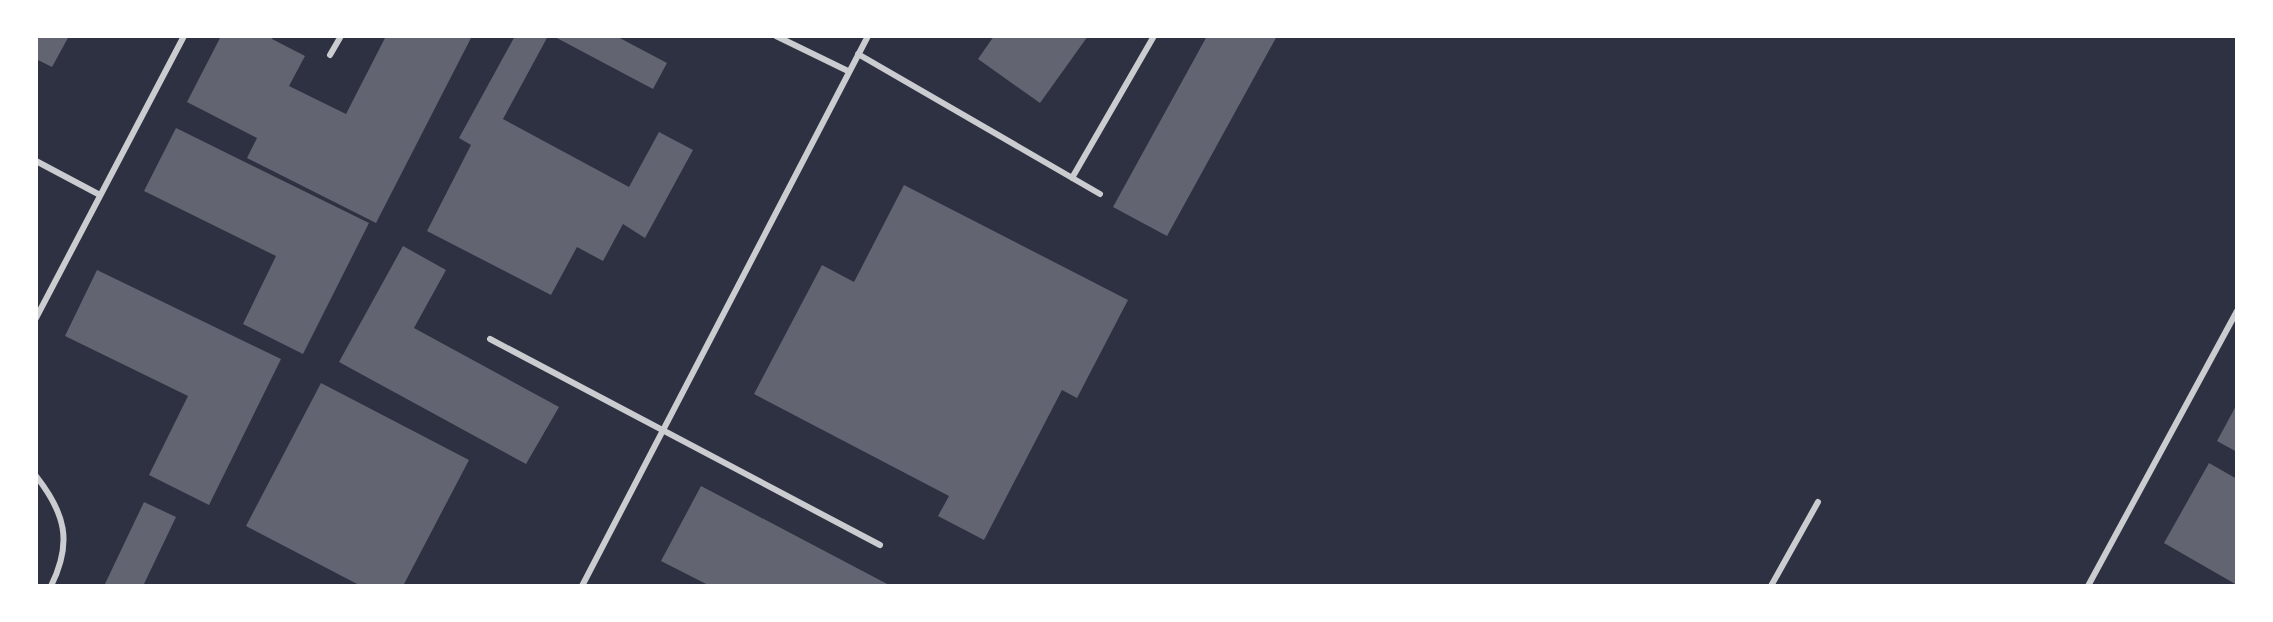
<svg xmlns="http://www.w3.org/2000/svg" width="2273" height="622" font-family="'Asap Condensed',sans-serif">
	<rect width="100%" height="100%" fill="#2d3142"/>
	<path fill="#626471" d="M36,36H69L52,67L36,59Z
		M221,36H273L272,39L305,56L289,86L346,114L386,36H472L376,223L247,158L257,138L187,102Z
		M515,36H548L503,119L629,187L659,132L693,150L645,238L623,224L603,261L577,247L551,295L427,231L471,145L459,138Z
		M553,36H616L667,63L653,89Z
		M994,36H1088L1040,103L978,59Z
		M1207,36H1277L1167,236L1113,207Z
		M176,128L369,223L303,354L243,324L276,256L144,191Z
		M904,185L1128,300L1077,398L1062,390L984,540L938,516L949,496L754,394L822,265L854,282Z
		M403,246L446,270L414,328L559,407L526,464L339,362Z
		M97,270L281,359L209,505L149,475L188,396L65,336Z
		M321,383L469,460L403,586H361L246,526Z
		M2237,404V452L2217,441Z
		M2209,463L2237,479V585L2164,543Z
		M701,486L891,586H710L661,561Z
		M144,502L176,517L143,586H104Z"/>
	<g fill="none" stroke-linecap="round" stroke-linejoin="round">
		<path stroke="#caccd0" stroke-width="6" d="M776,36L848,71
			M858,54L1100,194
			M330,55L341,36
			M36,161L100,195
			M1072,178L1154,36
			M36,318L184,36
			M490,339L880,545
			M36,476C65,513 73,542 51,586
			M582,586L868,36
			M1771,586L1818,502
			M2088,586L2237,311"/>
	</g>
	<rect width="2273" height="622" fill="none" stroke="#ffffff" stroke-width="76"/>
</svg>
